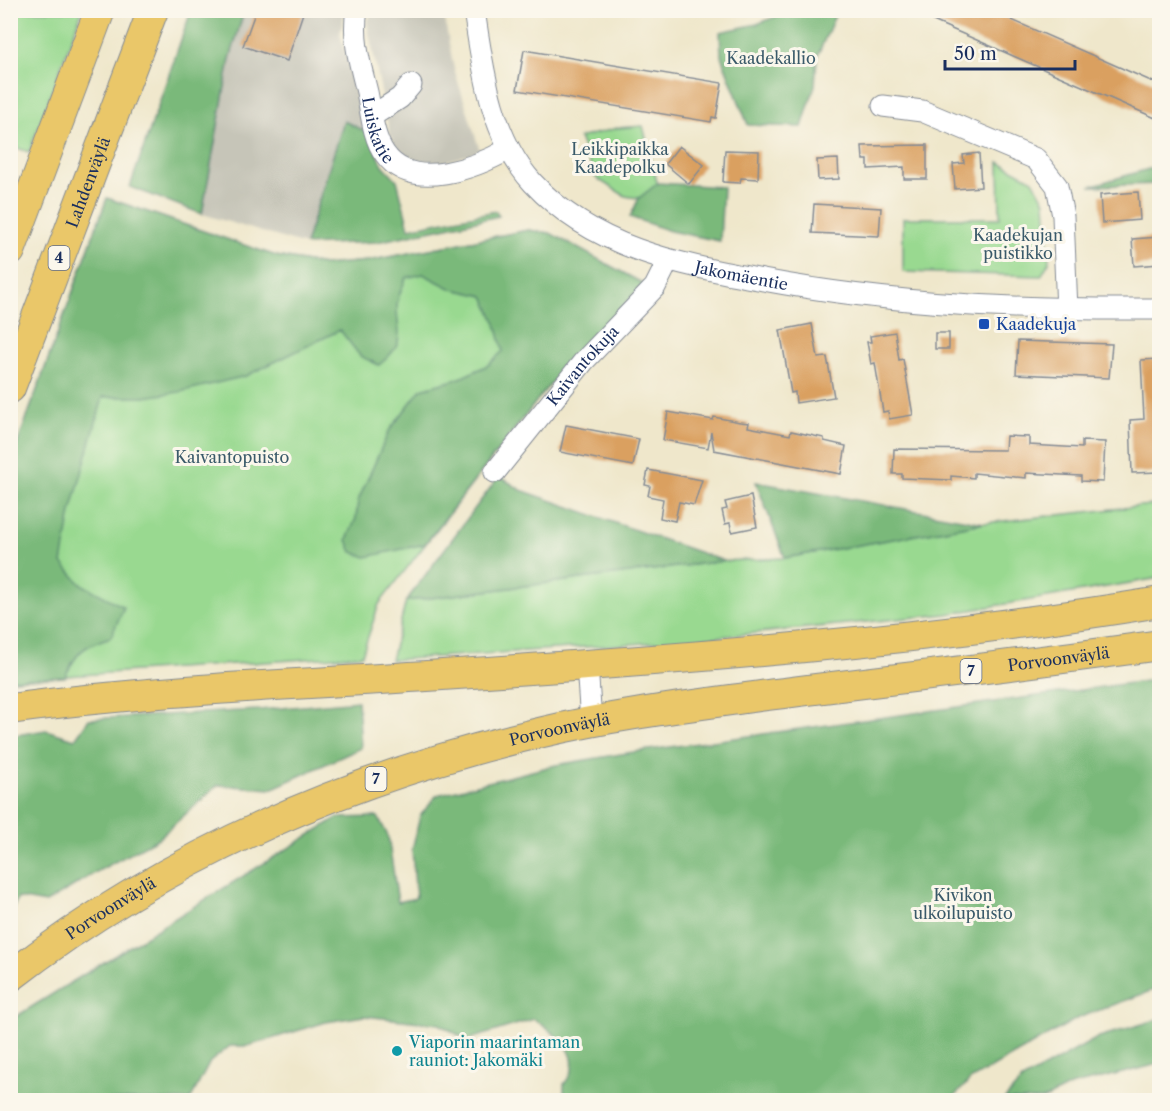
<svg xmlns="http://www.w3.org/2000/svg" width="1170" height="1111" font-family="'Libre Caslon Text',serif">
	<rect width="100%" height="100%" fill="#fbf7ec"/>
	<filter id="ink" filterUnits="userSpaceOnUse"><feTurbulence type="fractalNoise" baseFrequency=".0167" numOctaves="2"/><feDisplacementMap in="SourceGraphic" scale="12" xChannelSelector="R" yChannelSelector="G"/><feConvolveMatrix kernelMatrix="1 2 1 2 8 2 1 2 1" color-interpolation-filters="sRGB"/></filter>
	<filter id="wash" filterUnits="userSpaceOnUse"><feTurbulence type="fractalNoise" baseFrequency=".008" numOctaves="4" result="noise"/><feDisplacementMap in="SourceGraphic" scale="24" xChannelSelector="R" yChannelSelector="G"/><feGaussianBlur stdDeviation="1.35" result="paint"/><feColorMatrix in="noise" values="0 0 0 0 0 0 0 0 0 0 0 0 0 0 0 0 0 1.4 0 .05"/><feComposite in="paint" operator="in"/></filter>
	<g filter="url(#wash)">
		<rect width="100%" height="100%" fill="#efe7cb"/>
		<path fill="#c6c5b8" d="M244,11H345L340,34L367,132L344,121L305,245L202,214L230,59Z
			M372,11H443L454,69L480,151L444,162H416L399,153L390,134L367,23Z"/>
		<path fill="#99d990" stroke="#5a8477" stroke-width="1.5" d="M10,11H82L29,152L11,146Z
			M643,126L662,202L625,196L596,178L579,138L617,128Z
			M999,162L1033,180L1045,202L1049,262L1041,276L903,272V218H1000Z
			M107,198L276,256L324,265L368,261L528,230L550,233L585,346L546,389L379,604L362,655L11,680L10,464Z
			M1159,504V578L947,614L676,641L391,660L406,601L724,561L785,558L984,523Z"/>
		<path fill="#7ab97a" stroke="#4a746c" stroke-width="1.5" d="M191,11H244L230,59L202,214L130,187Z
			M790,11H837L817,57L815,85L802,127L748,125L721,56L720,32L757,24Z
			M344,121L367,132L383,165L397,180L409,228L496,211L499,216L377,242L305,245Z
			M1159,166V184L1090,186Z
			M658,183L723,187L720,241L670,231L630,217L639,198Z
			M107,198L276,256L324,265L368,261L528,230L550,233L644,284L546,389L425,544L366,557L352,552L347,540L356,518L358,501L389,431L421,389L458,379L488,365L503,351L496,324L484,296L452,289L423,274L406,278C403,287 397,297 397,306C397,337 408,341 379,365L360,356L340,330L246,376L179,392L144,397H103L71,512L62,563L81,584L124,607L111,637C83,646 77,651 65,677L11,680L10,464Z
			M499,476L521,490L724,561L406,601Z
			M756,482L984,523L785,558Z
			M1159,679V988L1078,1018L970,1080L951,1100H646L636,1095L612,1100H564V1084C588,1056 557,1035 534,1019L467,1040L439,1024L364,1016L326,1022L248,1046H230L210,1062L190,1100H11L12,1019L337,818L378,817L388,836L398,902L416,898L412,850L420,816L437,795L556,765L627,753Z
			M358,701L361,748L271,789L218,785L159,838L98,871L46,903L18,898L11,913V736L46,730L75,739L89,719L259,710Z
			M1159,1019V1064L1070,1086L1043,1100H1004L1022,1080L1099,1037Z"/>
		<g id="blocks">
			<path fill="#daa060" d="M256,10H304L287,61L243,46Z
				M908,10H989L1119,67L1160,85V120Z
				M524,50L722,83L716,118L712,117L711,122L517,90Z
				M927,145V179H904V167L868,169V160H863L862,146Z
				M679,146L704,165L689,184L665,164Z
				M725,150L759,151L758,179L741,178L740,183L723,182Z
				M979,153L981,187L955,189L953,164L964,163L963,155Z
				M838,159L839,179L818,180L817,160Z
				M1138,192L1140,220L1102,223L1100,195Z
				M814,204L881,208L879,236L812,233Z
				M1160,237V264L1134,266L1132,239Z
				M812,324L818,358L827,357L834,397L796,403L795,392L791,393L780,330Z
				M895,332L899,360L903,359L913,415L889,419L888,411L883,412L875,363L871,364L867,342H871L870,336Z
				M935,333H949V349H935Z
				M1018,341L1112,344L1109,378L1016,374Z
				M1160,359V472L1132,473L1130,420L1144,419L1141,360Z
				M668,412L713,420L714,417L740,422L749,423L748,427L790,435L791,431L824,438V441L846,446L841,474L714,450L711,432L708,448L663,440Z
				M566,425L639,439L633,466L560,452Z
				M1006,436L1029,437V445L1082,448V441L1105,442L1103,482L1081,481V476L1026,473V478L974,473V478L951,476V480L902,478V474H893L894,449L1005,450Z
				M648,470L702,480L694,505L679,502L675,521L660,518L663,499L648,496L650,486L645,485Z
				M751,496L757,527L732,532L730,523L725,524L722,510L727,509L725,502Z"/>
		</g>
	</g>
	<g filter="url(#ink)">
		<use href="#blocks" fill-opacity="0" stroke="#858b94" stroke-width="1.5"/>
		<g fill="none" stroke-linecap="round" stroke-linejoin="round">
			<defs>
				<g id="minor">
					<path id="s1" d="M357,10C352,39 360,64 367,92C371,111 373,138 385,154C412,193 477,167 509,149"/>
					<path id="s2" d="M474,10C483,70 491,137 533,183C594,249 679,264 763,280C896,305 1024,310 1160,309"/>
					<path d="M883,106L922,111L1036,159L1057,186L1063,216L1067,310"/>
					<path d="M372,116L400,98L411,85"/>
					<path id="s3" d="M495,472L584,361L655,287L668,261"/>
					<path d="M587,665L591,722"/>
				</g>
				<g id="highway">
					<path d="M10,251L100,10"/>
					<path id="s4" d="M10,388L153,10"/>
					<path d="M10,709C148,690 288,685 427,676C672,660 917,642 1160,602"/>
					<path id="s5" d="M10,977C168,855 350,777 543,732C615,715 688,706 760,696C893,679 1027,664 1160,645"/>
				</g>
			</defs>
			<use href="#minor" stroke="#858b94" stroke-width="23"/>
			<use href="#highway" stroke="#858b94" stroke-width="32"/>
			<use href="#minor" stroke="#fff" stroke-width="21"/>
			<use href="#highway" stroke="#eac769" stroke-width="30"/>
		</g>
	</g>
	<rect fill="#1a4fb4" stroke="#fbf7ec" stroke-width="2" x="978" y="318" width="12" height="12" rx="3"/>
	<circle fill="#0f9aa8" stroke="#fbf7ec" stroke-width="2" cx="397" cy="1051" r="6"/>
	<g text-anchor="middle" stroke-width="6" stroke-linejoin="round" paint-order="stroke">
		<g fill="#fbf7ec" stroke="#5e6b89" stroke-width="1.5">
			<rect x="48.5" y="246" width="21" height="24" rx="4.5"/>
			<rect x="960.5" y="659" width="21" height="24" rx="4.5"/>
			<rect x="365.5" y="767" width="21" height="24" rx="4.5"/>
		</g>
		<g font-size="15" font-weight="bold" fill="#1b2f5e">
			<text x="59" y="263">4</text>
			<text x="971" y="676">7</text>
			<text x="376" y="784">7</text>
		</g>
		<g font-size="16" fill="#3a5a6a" stroke="#fbf7ec">
			<text x="771" y="64">Kaadekallio</text>
			<text x="620" y="155">Leikkipaikka<tspan x="620" dy="18">Kaadepolku</tspan></text>
			<text x="1018" y="241">Kaadekujan<tspan x="1018" dy="18">puistikko</tspan></text>
			<text x="232" y="463">Kaivantopuisto</text>
			<text x="963" y="901">Kivikon<tspan x="963" dy="18">ulkoilupuisto</tspan></text>
		</g>
		<g font-size="16" fill="#1b2f5e" stroke="#fbf7ec">
			<text dy="6" stroke="none"><textPath href="#s1" startOffset="123">Luiskatie</textPath></text>
			<text dy="6" stroke="none"><textPath href="#s4" startOffset="220">Lahdenväylä</textPath></text>
			<text dy="6" stroke="none"><textPath href="#s2" startOffset="418">Jakomäentie</textPath></text>
			<text dy="6" stroke="none"><textPath href="#s3" startOffset="138">Kaivantokuja</textPath></text>
			<text dy="6" stroke="none"><textPath href="#s5" startOffset="1112">Porvoonväylä</textPath></text>
			<text dy="6" stroke="none"><textPath href="#s5" startOffset="608">Porvoonväylä</textPath></text>
			<text dy="6" stroke="none"><textPath href="#s5" startOffset="122">Porvoonväylä</textPath></text>
		</g>
		<g font-size="16" fill="#164399" stroke="#fbf7ec" text-anchor="start">
			<text x="996" y="330">Kaadekuja</text>
		</g>
		<g font-size="16" fill="#0d838f" stroke="#fbf7ec" text-anchor="start">
			<text x="409" y="1048">Viaporin maarintaman<tspan x="409" dy="18">rauniot: Jakomäki</tspan></text>
		</g>
	</g>
	<rect width="1170" height="1111" fill="none" stroke="#fbf7ec" stroke-width="36"/>
	<path d="M945 60v9h130v-9" fill="none" stroke="#1b2f5e" stroke-width="3"/>
	<text x="954" y="60" font-size="18" fill="#1b2f5e" stroke="#fbf7ec" stroke-width="4.5" paint-order="stroke">50 m</text>
</svg>
